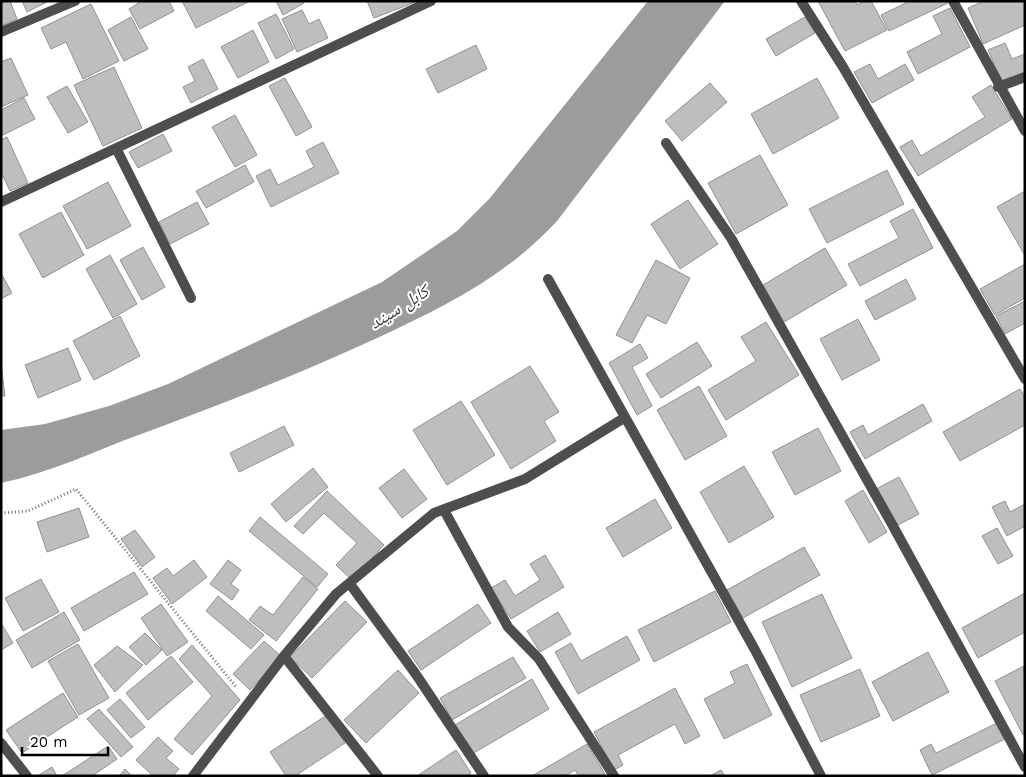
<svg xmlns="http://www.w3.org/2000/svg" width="1026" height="777" font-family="'Work Sans','Noto Naskh Arabic',sans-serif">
	<rect width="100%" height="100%" fill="#fff"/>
	<path fill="#9c9c9c" d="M648,1H725L557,221C504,278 444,307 375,339C299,374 222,404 144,433C97,450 50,473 1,483V430L45,424L109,406L168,384L382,282L457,231L490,198Z"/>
	<path fill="#bebebe" stroke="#929292" d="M1,1H10L17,19L1,26Z
		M22,1H49L27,12Z
		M142,1H169L174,11L140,29L129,9Z
		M182,1H250L196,28Z
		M276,1H302L304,3L283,15Z
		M367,1H418L374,18Z
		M818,1H855L857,5L864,1H871L887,30L845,51Z
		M910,1H947L948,3L889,31L881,15Z
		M984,1H1025V25L983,44L968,8Z
		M91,4L119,61L83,79L66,42L51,49L41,28Z
		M950,8L970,47L918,74L907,52L942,34L933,16Z
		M302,10L309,24L319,19L328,38L297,52L282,19Z
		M276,14L294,49L276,59L258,23Z
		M131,17L148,49L124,61L108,30Z
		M805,17L815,33L776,56L766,39Z
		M253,30L269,62L238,78L221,47Z
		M1005,43L1012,59L1025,54V72L1002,82L988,50Z
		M476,45L487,69L438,93L426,69Z
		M11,58L28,95L1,107V62Z
		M203,59L218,89L191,103L183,87L195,81L188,67Z
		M870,64L878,79L905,64L914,80L872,103L854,72Z
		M114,67L142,128L103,146L74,85Z
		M285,78L312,127L296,136L269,86Z
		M817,78L839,118L773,154L751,114Z
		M710,83L727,102L682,141L665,121Z
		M991,85L1012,119L918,176L900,147L912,140L921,156L985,117L972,97Z
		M67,86L88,122L68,133L47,97Z
		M24,98L35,119L1,136V110Z
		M235,115L257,155L235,167L212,127Z
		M163,134L172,151L138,168L129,152Z
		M7,137L28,183L10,191L1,172V140Z
		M323,142L339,173L271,207L256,176L270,169L278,185L314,167L306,151Z
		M760,155L788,205L736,234L708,183Z
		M245,165L254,182L206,208L196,191Z
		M887,170L904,204L827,243L809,209Z
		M108,182L131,226L87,249L63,206Z
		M1025,191V253L1024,254L997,207Z
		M688,200L718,244L680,269L651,224Z
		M197,202L209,224L170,244L159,222Z
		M913,209L933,248L860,286L848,264L899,238L890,221Z
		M61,212L84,255L43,278L19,234Z
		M143,247L165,287L142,300L120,260Z
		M825,248L847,285L784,322L763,285Z
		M110,255L137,304L113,318L86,269Z
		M656,260L690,278L666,324L647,315L632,343L616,335Z
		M1025,264V298L995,315L980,289Z
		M1,273L12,293L1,299Z
		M906,279L916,299L875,320L865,301Z
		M1025,301V323L1005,334L996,316Z
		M120,316L140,356L94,380L73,341Z
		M858,319L880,360L842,380L820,339Z
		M766,322L799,375L726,420L708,390L756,361L741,337Z
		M697,342L712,366L661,398L646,374Z
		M640,344L648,358L632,367L652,406L637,415L609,363Z
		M68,348L81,380L38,398L25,365Z
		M1,364L5,396H1Z
		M530,366L559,412L544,421L556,441L511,469L471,402Z
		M699,386L727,436L685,460L657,410Z
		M1020,389L1025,397V425L960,461L943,432Z
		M461,401L495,455L447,485L413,430Z
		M923,404L932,421L865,459L850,432L863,425L868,435Z
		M284,426L294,445L239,472L230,453Z
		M818,428L841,471L795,495L772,452Z
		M744,466L774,517L729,543L700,492Z
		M313,468L328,487L286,522L271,504Z
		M404,469L427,499L402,518L379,488Z
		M899,477L919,514L896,526L876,489Z
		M863,490L887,532L869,543L845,501Z
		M327,491L384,545L352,580L336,565L357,543L324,513L303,534L294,526Z
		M655,499L672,528L623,557L606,528Z
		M1005,501L1010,512L1025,504V526L1007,536L992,507Z
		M79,508L89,537L47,552L37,522Z
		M260,517L328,574L317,587L249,531Z
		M997,528L1013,556L998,564L982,536Z
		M135,530L155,557L142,567L121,539Z
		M804,547L820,575L743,618L727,590Z
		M545,555L564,587L511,619L491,588L505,580L515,596L540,580L530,564Z
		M194,560L207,577L172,604L153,578L167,568L173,576Z
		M228,560L241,570L231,584L239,590L232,600L210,584Z
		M134,572L148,594L84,631L71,608Z
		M303,577L318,589L276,641L249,620L260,606L273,615Z
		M41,579L59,612L23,631L5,598Z
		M715,591L731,622L654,662L638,630Z
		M1025,593V632L978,658L962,628Z
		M822,594L852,658L792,687L762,622Z
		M218,596L264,635L251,649L206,611Z
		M345,601L367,622L312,678L290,657Z
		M161,604L188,642L167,656L141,618Z
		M478,604L491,623L421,670L408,651Z
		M64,612L80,640L32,668L16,640Z
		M558,612L571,634L540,652L527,631Z
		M1,623L13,643L1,650Z
		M145,633L162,650L146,665L129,647Z
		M627,636L640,660L578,694L555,652L571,643L581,661Z
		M264,641L281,656L250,690L233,674Z
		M78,644L109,698L79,715L48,661Z
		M192,645L240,700L192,755L174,739L212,696L179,659Z
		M117,646L143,665L115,692L94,665Z
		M928,652L949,692L893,721L872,682Z
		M171,656L193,682L148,720L126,693Z
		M513,657L526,678L452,720L440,698Z
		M747,664L772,715L724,739L704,699L735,683L730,672Z
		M1024,666L1025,734L1023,735L995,681Z
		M860,669L880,716L821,742L800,695Z
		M398,670L419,693L366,743L344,720Z
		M532,679L549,709L472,754L455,725Z
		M675,688L700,736L685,744L675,724L618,755L623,765L614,770L594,732Z
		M63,693L78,717L22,753L6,730Z
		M120,699L145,727L131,738L107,710Z
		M99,709L133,747L121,757L87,719Z
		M327,715L345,743L295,776H286L270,752Z
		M997,723L1005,739L932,775L920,750L931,744L936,753Z
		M158,737L173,751L166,758L179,769L173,776H153L136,760Z
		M587,744L605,774L602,776H579L575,770L565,776H532Z
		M108,746L117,759L92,776H62Z
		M456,750L471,773L467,776H417Z
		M52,767L57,776H40L39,775Z
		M125,769L132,776H119Z
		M721,770L725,776H710Z"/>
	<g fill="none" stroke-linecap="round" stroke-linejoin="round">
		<path stroke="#707070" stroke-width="3" stroke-dasharray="1 2.5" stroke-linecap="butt" d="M1,513L28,511L76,489L236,687"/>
		<path stroke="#4e4e4e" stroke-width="10" d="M801,1L843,67L1025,379
			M953,1L1025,131
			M1,32L75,1
			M998,87L1025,77
			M666,143L731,238L893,526L1025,767
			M116,148L191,298
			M1,202L431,1
			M548,279L755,650L821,776
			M444,510L508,627L539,659L614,776
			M350,584L415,673L484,776
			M284,656L378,776
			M1,743L27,776
			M193,776L284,656L336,594L434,513L525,479L624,418"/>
	</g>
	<g text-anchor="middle" stroke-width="4" stroke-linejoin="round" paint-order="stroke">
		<g font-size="18" font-style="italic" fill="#3d3d3d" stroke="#fff">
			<text transform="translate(399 307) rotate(-32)" y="6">کابل سيند</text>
		</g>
	</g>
	<rect width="1026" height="777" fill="none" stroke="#000000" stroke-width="5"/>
	<path d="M22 747v8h86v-8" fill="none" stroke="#000000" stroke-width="2.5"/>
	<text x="30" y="747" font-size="15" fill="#000000" stroke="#ffffff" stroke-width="4" paint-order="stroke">20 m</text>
</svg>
